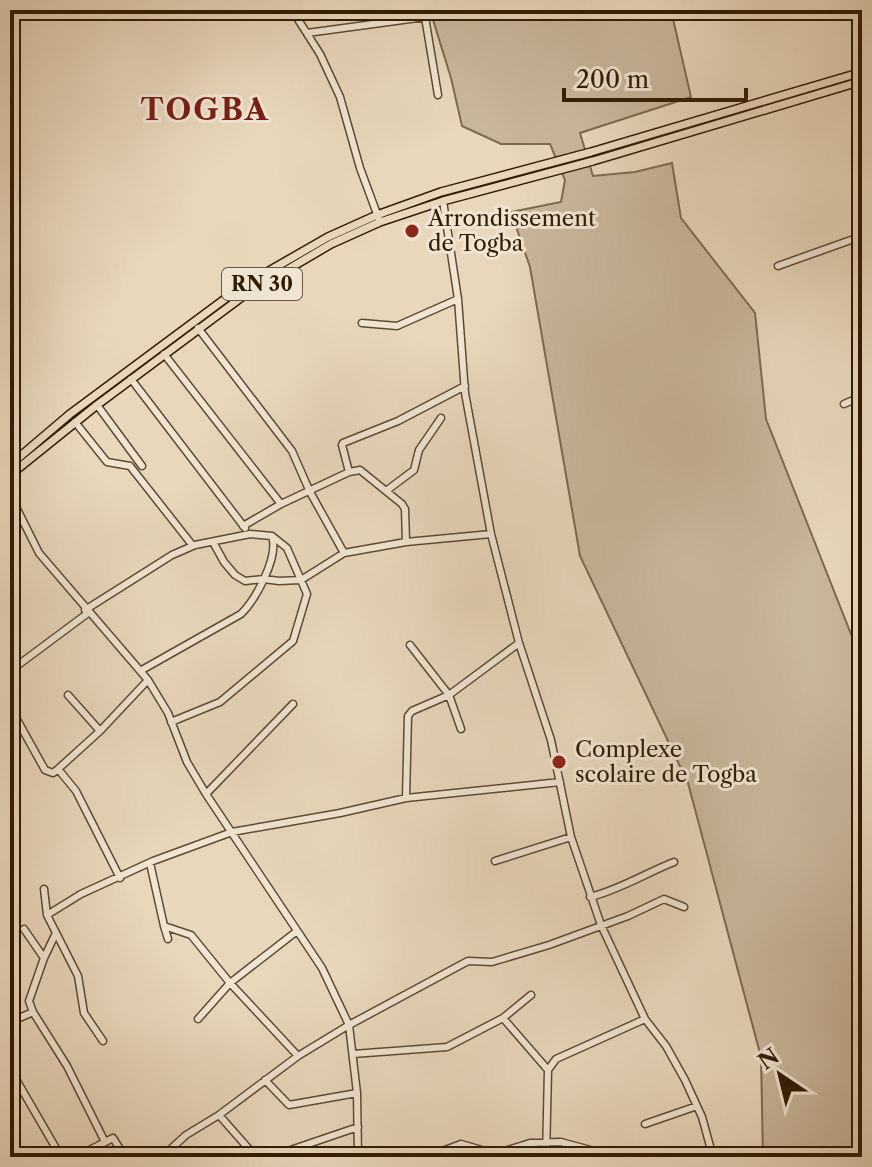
<svg xmlns="http://www.w3.org/2000/svg" width="872" height="1167" font-family="'Libre Caslon Text',serif">
	<rect width="100%" height="100%" fill="#e8d7bb"/>
	<filter id="stains"><feTurbulence type="fractalNoise" baseFrequency=".0025" numOctaves="4"/><feColorMatrix values="0 0 0 0 .2 0 0 0 0 .09 0 0 0 0 .02 0 0 0 .5 -.17"/></filter>
	<radialGradient id="worn" r=".72"><stop offset=".6" stop-color="#630" stop-opacity="0"/><stop offset="1" stop-color="#630" stop-opacity=".3"/></radialGradient>
	<path fill="#c9b79c" stroke="#7d6a50" stroke-width="2" d="M430,10H671L691,97L580,133L593,176L635,172L672,163L681,218L755,313L766,419L862,662V1157H763L761,1057L688,783L580,556L530,267L511,212L561,202L565,180L550,144H501L462,126L451,78Z"/>
	<g fill="none" stroke-linecap="round" stroke-linejoin="round">
		<defs>
			<path id="minor" d="M292,10L320,54L340,97L360,168L380,222
				M307,33L425,17L438,95
				M443,201L458,299L465,393L491,534L519,643L551,740L571,837L601,925L645,1019L666,1046L685,1080L702,1117L713,1157
				M778,266L862,236
				M362,323L397,326L458,299
				M198,328L292,451L310,492L344,553
				M164,354L281,504
				M131,379L245,528
				M844,404L862,396
				M97,405L142,466
				M75,422L107,462L130,466L193,546
				M349,472L342,445L343,443L398,421L465,386
				M386,491L414,470L419,450L441,418
				M10,495L39,553L148,680L168,713L187,762L206,794L322,968L349,1025L357,1093L358,1157
				M243,526L281,504L349,472L360,470L402,504L405,509L406,542
				M213,542L224,562L235,575L245,581L264,579L279,581L301,580L344,553L406,542L491,534
				M85,610L172,555L195,545L250,534L272,536L287,548L307,594L293,641L220,702L171,722
				M410,645L449,695L461,729
				M10,671L88,613
				M140,671L241,614C256,599 279,557 272,536
				M68,695L100,731
				M10,707L45,770L53,773L58,769L76,791L120,878
				M58,769L100,731L148,680
				M206,794L293,704
				M406,798L408,716L412,711L449,695L519,643
				M495,861L571,837
				M150,863L164,926L191,935L230,983L298,1056
				M44,889L47,915L78,976L84,1013L103,1041
				M590,897C619,890 646,873 674,862
				M47,915L81,894L153,861L232,832L340,813L406,798L560,782
				M164,926L168,939
				M24,929L44,958
				M56,933L44,958L29,1001L33,1012L67,1066L105,1142
				M503,1018L548,1070
				M198,1019L230,983L297,931
				M10,1022L33,1012
				M353,1054L447,1047L503,1018L531,995
				M10,1069L61,1157
				M265,1080L289,1105L357,1093
				M219,1115L256,1157
				M645,1124L697,1106
				M437,1153L461,1144L495,1154L530,1143L561,1142L616,1157
				M76,1157L113,1138L125,1157
				M162,1157L186,1135L219,1115L298,1056L349,1025L468,961L492,962L549,945L628,916L664,899L684,907
				M270,1157L358,1127
				M546,1157L548,1070L556,1059L645,1019"/>
			<path id="major" d="M10,465L70,414L241,287L328,237L377,215L441,192L591,152L862,72
				M10,475L97,405L246,294L331,244L380,222L443,201L593,161L862,81"/>
		</defs>
		<use href="#minor" stroke="#5f4b31" stroke-width="9"/>
		<use href="#major" stroke="#311c03" stroke-width="10"/>
		<use href="#minor" stroke="#f0e5d3" stroke-width="6"/>
		<use href="#major" stroke="#e8d7bb" stroke-width="7"/>
	</g>
	<g fill="#8f2418" stroke="#f0e5d3" stroke-width="3">
		<circle cx="412" cy="231" r="8"/>
		<circle cx="559" cy="762" r="8"/>
	</g>
	<g text-anchor="middle" stroke-width="6" stroke-linejoin="round" paint-order="stroke">
		<rect fill="#f0e5d3" stroke="#6a5841" stroke-width="2" x="222" y="268" width="80" height="32" rx="6"/>
		<g font-size="20" font-weight="bold" fill="#311c03">
			<text x="262" y="291">RN 30</text>
		</g>
		<g font-size="22" fill="#311c03" stroke="#f0e5d3" text-anchor="start">
			<text x="428" y="226">Arrondissement<tspan x="428" dy="25">de Togba</tspan></text>
			<text x="575" y="757">Complexe<tspan x="575" dy="25">scolaire de Togba</tspan></text>
		</g>
		<g font-size="30" font-weight="bold" letter-spacing="2" fill="#7a1f14" stroke="#f0e5d3">
			<text x="205" y="120">TOGBA</text>
		</g>
	</g>
	<rect width="872" height="1167" fill="none" stroke="#e8d7bb" stroke-width="40"/>
	<rect x="12" y="12" width="848" height="1143" fill="none" stroke="#311c03" stroke-width="4"/>
	<rect x="20" y="20" width="832" height="1127" fill="none" stroke="#311c03" stroke-width="2"/>
	<g transform="translate(780 1075) rotate(325)" stroke="#f0e5d3" stroke-width="6" paint-order="stroke">
	<path d="M0-6L14 30L0 20L-14 30Z" fill="#311c03"/>
	<text y="-12" font-size="22" font-weight="bold" text-anchor="middle" fill="#311c03">N</text>
	</g>
	<path d="M564 88v12h182v-12" fill="none" stroke="#311c03" stroke-width="4"/>
	<text x="576" y="88" font-size="24" fill="#311c03" stroke="#f0e5d3" stroke-width="6" paint-order="stroke">200 m</text>
	<rect width="100%" height="100%" filter="url(#stains)"/>
	<rect width="100%" height="100%" fill="url(#worn)"/>
</svg>
